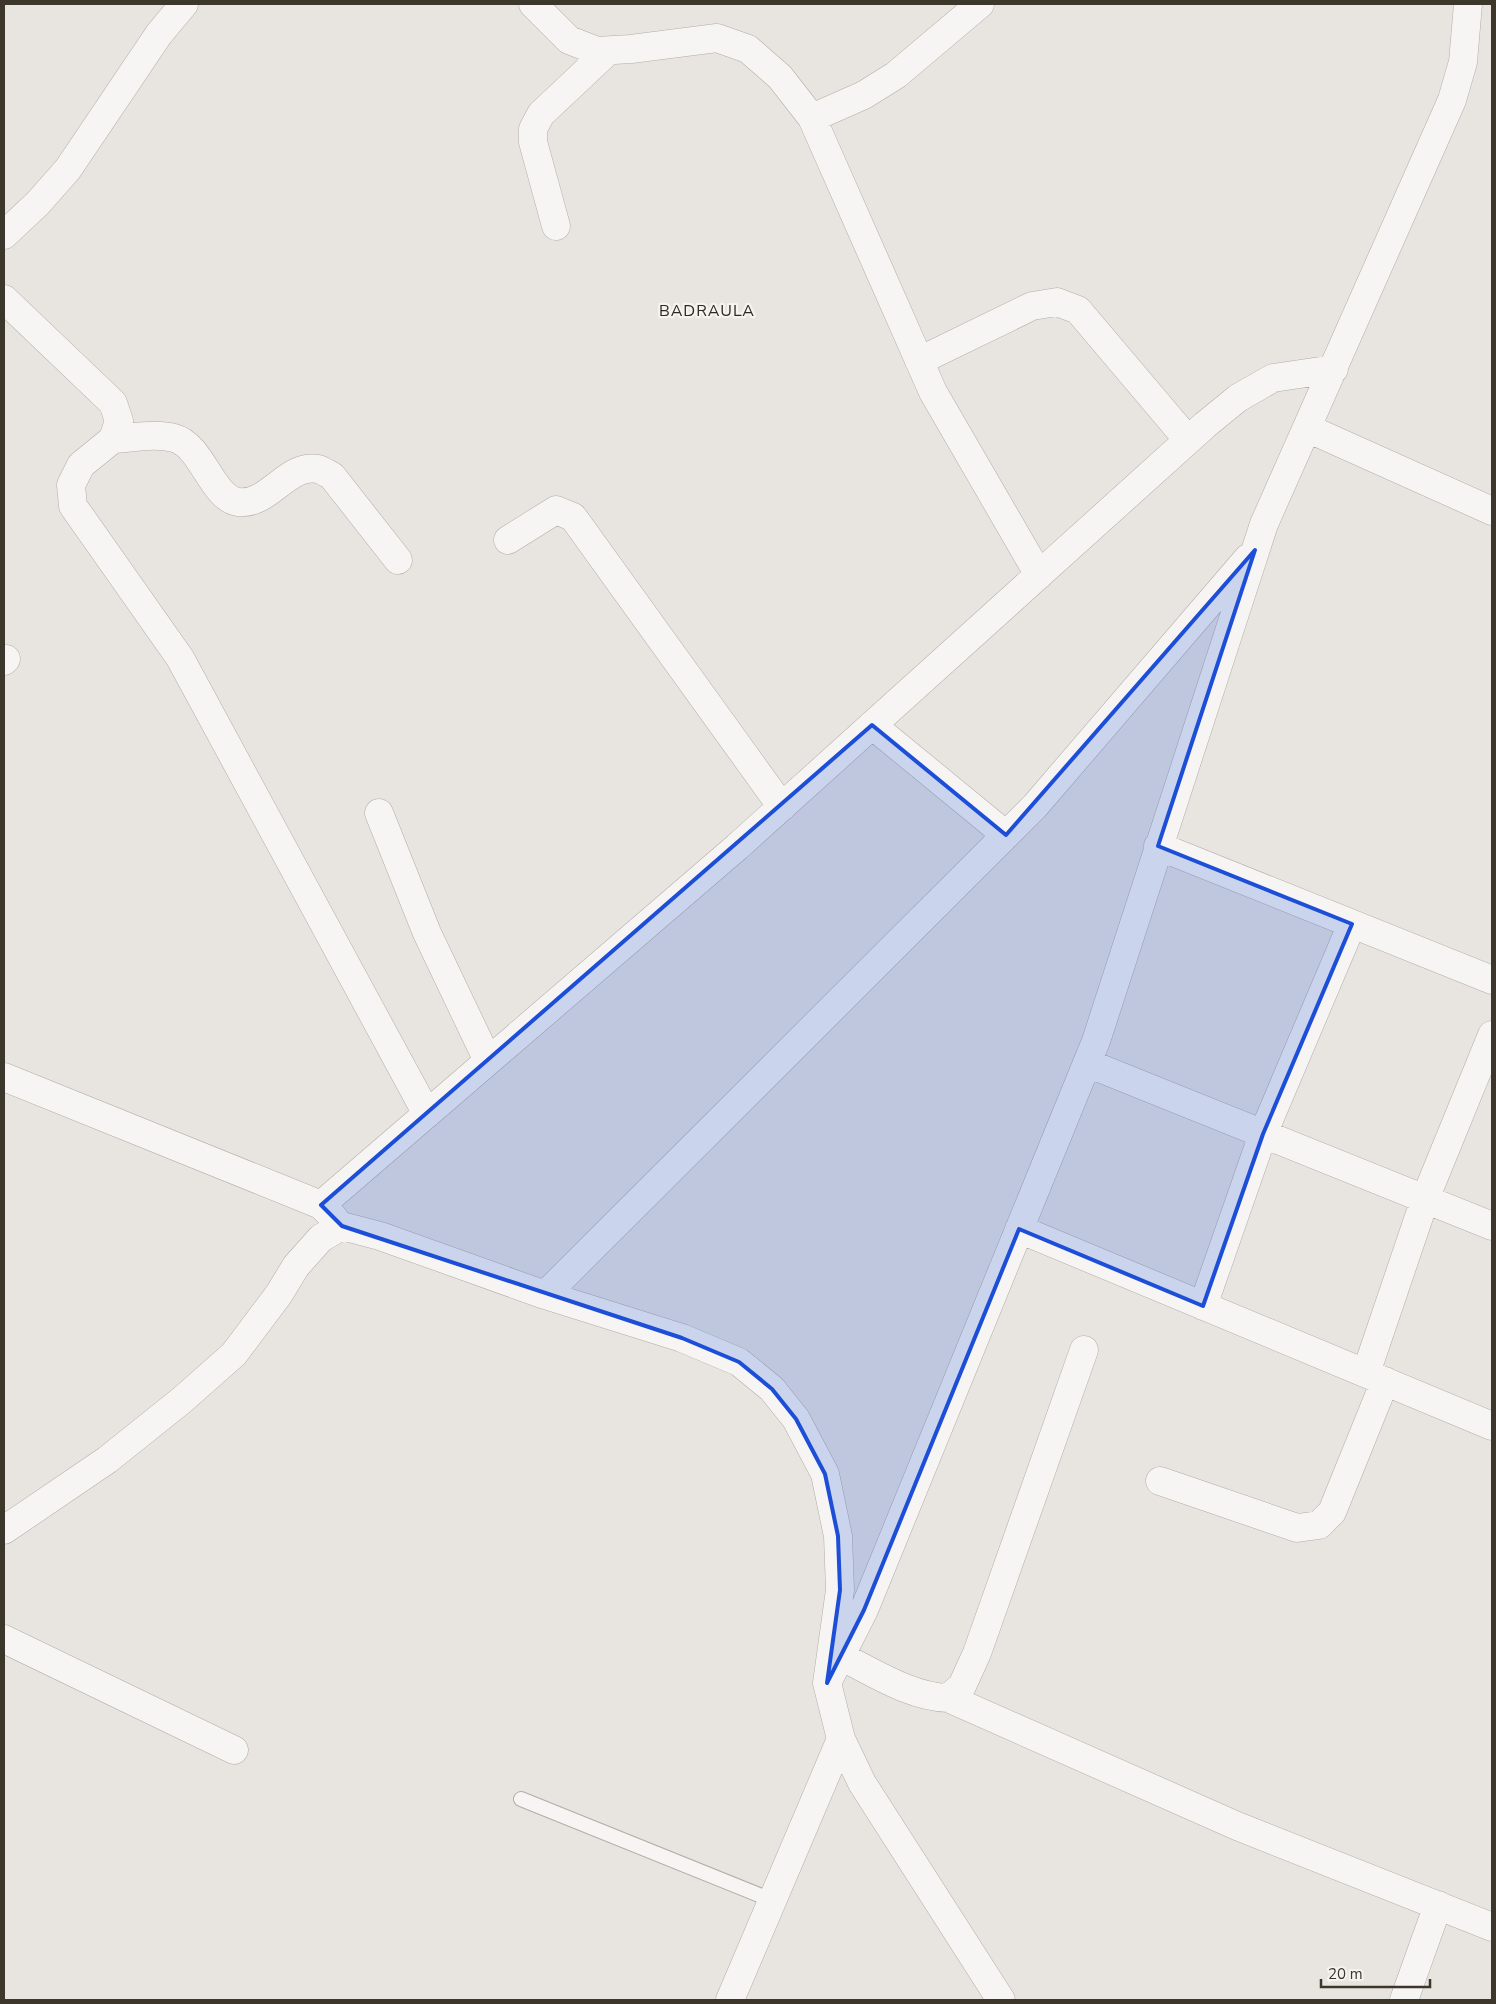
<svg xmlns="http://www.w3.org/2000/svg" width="1496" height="2004" font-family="'Nunito Sans',sans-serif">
	<rect width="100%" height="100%" fill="#e8e5e0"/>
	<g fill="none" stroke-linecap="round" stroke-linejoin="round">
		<defs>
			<path id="lane" d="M521,1799L774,1901"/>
			<path id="street" d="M533,4L569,40L597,51L631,49L717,38L748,49L780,77L812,118L933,392L1039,575
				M812,118L864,95L896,75L980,4
				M556,226L533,142V129L541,114L608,51
				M4,235L38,203L68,169L159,34L184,4
				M4,299L113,403L119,421L113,439L81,465L71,485L73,506L180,658L427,1114
				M919,361L1032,306L1057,302L1078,310L1188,440
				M1307,428L1492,511
				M113,439C133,438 155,433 174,438C202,445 212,498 238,502C269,506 287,463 318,469C322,470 328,474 332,476L398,560
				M508,540L556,510L573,517L782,807
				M4,661L6,659
				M872,725L1006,835
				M379,813L427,933L488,1061
				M1158,846L1492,980
				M1087,1063L1492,1226
				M4,1077L321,1205L334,1218
				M321,1205L737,847L1205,425L1238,398L1273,378L1334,369
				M1019,1229L1492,1426
				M545,1295L1035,806L1248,558
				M1203,1306L1263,1134L1352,924
				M1366,1373L1425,1199L1492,1035
				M1160,1481L1297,1528L1319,1525L1332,1512L1385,1381
				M4,1530L107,1460L182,1400L234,1354L279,1294L296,1266L321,1238L342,1226L380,1236L545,1295L682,1338L739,1362L772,1389L796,1419L825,1474L838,1536L840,1590L827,1683L841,1739L862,1783L1001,2000
				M4,1639L234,1750
				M842,1657C875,1673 911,1697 948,1698L962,1686L977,1653L1084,1350
				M827,1683L864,1610L1096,1041L1264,524L1452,100L1463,62L1468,4
				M948,1698L1237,1826L1492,1927
				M730,2000L841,1739
				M1404,2000L1438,1905"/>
		</defs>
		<use href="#lane" stroke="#b1ada6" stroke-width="16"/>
		<use href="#street" stroke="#b1ada6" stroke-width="29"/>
		<use href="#lane" stroke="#f6f5f3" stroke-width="14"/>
		<use href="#street" stroke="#f6f5f3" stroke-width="28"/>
	</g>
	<path fill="#1d4ed8" fill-opacity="0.2" stroke="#1d4ed8" stroke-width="4" stroke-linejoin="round" d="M1255,550L1158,846L1352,924L1263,1134L1203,1306L1019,1229L864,1610L827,1683L840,1590L838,1536L825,1474L796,1419L772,1389L739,1362L682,1338L342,1226L321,1205L872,725L1006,835Z"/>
	<g text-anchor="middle" stroke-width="4.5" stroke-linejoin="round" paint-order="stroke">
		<g font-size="16" letter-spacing="1" fill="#2e281d" stroke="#f5f3f0">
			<text x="707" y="316">BADRAULA</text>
		</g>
	</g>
	<rect width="1496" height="2004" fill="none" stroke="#3d362b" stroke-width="10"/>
	<path d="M1321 1979v8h109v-8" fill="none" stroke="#3d362b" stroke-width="2.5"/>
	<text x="1328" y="1979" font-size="15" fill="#3d362b" stroke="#f5f3f0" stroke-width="4" paint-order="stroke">20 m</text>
</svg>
